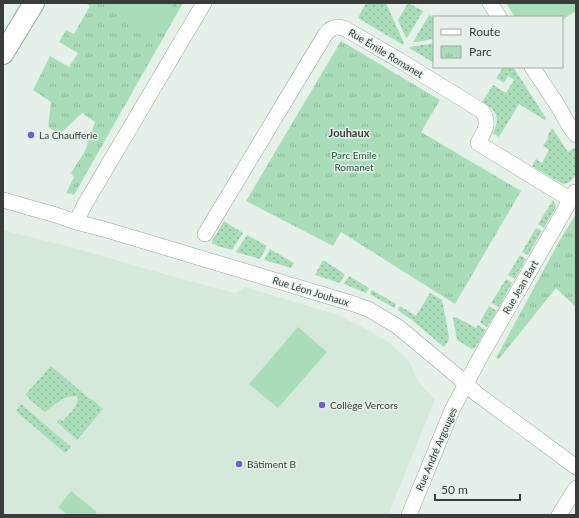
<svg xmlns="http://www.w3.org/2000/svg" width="579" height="518" font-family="Lato,sans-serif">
	<defs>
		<pattern id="grass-dots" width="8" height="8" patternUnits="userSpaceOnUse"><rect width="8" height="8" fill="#a9ddb9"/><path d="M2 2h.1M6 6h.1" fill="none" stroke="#8bb497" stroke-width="1.8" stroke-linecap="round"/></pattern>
		<pattern id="park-tufts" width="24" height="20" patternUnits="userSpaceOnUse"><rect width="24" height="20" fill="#a9ddb9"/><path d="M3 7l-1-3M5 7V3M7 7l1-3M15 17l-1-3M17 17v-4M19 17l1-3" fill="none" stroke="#8bb497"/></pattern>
	</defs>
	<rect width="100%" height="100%" fill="#e5f1e8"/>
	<path fill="#d5e9db" d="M3,230L79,249L153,271L235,293L245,287L338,315L368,330L391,344L402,354L408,360L412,367L415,376L419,382L435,400L388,515H3Z"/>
	<path fill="url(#grass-dots)" d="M366,3H386L404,43L403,45L358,18Z
		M408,3L423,11L407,38L405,36L398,20Z
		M429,15L434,18V39L415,42H413Z
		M434,43V63L409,48L410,47Z
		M502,67H513L546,118L545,120L519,104L499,137L493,133C500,118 498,111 482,102L493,85L506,93L514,80L508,76L504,83L496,78L503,68Z
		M552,128L568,152L574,148L576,151C576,157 577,164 576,171C575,178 569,186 561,183L532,166L536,159L542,163L549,150L543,146L548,138L547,137Z
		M553,200L555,204L556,207L544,228L538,224Z
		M224,221L243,233L232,250L217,246V245L214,244L213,245L212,241Z
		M536,228L542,231L528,255L522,252Z
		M247,235L267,246L260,259L236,252Z
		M270,249L294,263L291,268L264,260Z
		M520,255L526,259L515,279L508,275Z
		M323,260L345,274L340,283L315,275Z
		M349,276L369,288L366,293L344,284Z
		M506,279L512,283L499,307L491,303Z
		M372,290L396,304L394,308L370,294Z
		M430,293L442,300L449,336L448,342L444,347L413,321L398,310L400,306L416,316Z
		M489,306L497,311L487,327L480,322Z
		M456,317L476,328L478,325L486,330L475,348L472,349L457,340L453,318Z
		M51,366L91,400L92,399L103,409L77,440L57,422L59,419L63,421C69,414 78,406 78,397C69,392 52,406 45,412L30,400L26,394Z
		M21,404L71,447L65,453L16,411Z"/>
	<path fill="url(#park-tufts)" d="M85,3H183L74,195L66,193L74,177L71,173L85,151L95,122L82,113L60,134L48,127L51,102L33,90L50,56L69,67L78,53L59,42L66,30L74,34L90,6Z
		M341,41L440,100L421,132L521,191L455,304L341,232L333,246L246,201Z
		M576,214V307L564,296L556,288L499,359L496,358L561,238Z"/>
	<path fill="#a9ddb9" d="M106,3H174L156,33Z
		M506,3H576V11L562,20V17H515Z
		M298,327L327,352L278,408L249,384Z
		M71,491L97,512L94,515H68L58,507Z"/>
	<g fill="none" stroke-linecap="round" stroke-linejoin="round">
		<defs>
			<path id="minor" d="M490,3L499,17
				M532,67L558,106L571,129L576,135
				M3,200L56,215L76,222L107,230L351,303L368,309L397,326L456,375L477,394L576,467
				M76,222L85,204L204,3
				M205,234L325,35C332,25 339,25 349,31L399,60L482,111C491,123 484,132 478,143L571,200
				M409,515L452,410L483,352L575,192
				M559,515L576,488"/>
			<path id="major" d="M3,54L34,3"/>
		</defs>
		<use href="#minor" stroke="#9aa69d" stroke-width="16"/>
		<use href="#major" stroke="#9aa69d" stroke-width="22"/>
		<use href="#minor" stroke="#fff" stroke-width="15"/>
		<use href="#major" stroke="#fff" stroke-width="20"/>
	</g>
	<g fill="#6f5ed8" stroke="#e5f1e8" stroke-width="1.5">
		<circle cx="31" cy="135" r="4"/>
		<circle cx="322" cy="405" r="4"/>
		<circle cx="239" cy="464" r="4"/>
	</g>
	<g text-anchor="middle" stroke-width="3" stroke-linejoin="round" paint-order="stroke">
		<g font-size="10" fill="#383d39" stroke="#e5f1e8">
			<text transform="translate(386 53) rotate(31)" y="4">Rue Émile Romanet</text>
			<text transform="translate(520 287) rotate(-60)" y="4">Rue Jean Bart</text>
			<text transform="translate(311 291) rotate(17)" y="4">Rue Léon Jouhaux</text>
			<text transform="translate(436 449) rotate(-67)" y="4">Rue André Argouges</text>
		</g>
		<g font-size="10" fill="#383d39" stroke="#e5f1e8" text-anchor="start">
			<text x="39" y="139">La Chaufferie</text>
			<text x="330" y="409">Collège Vercors</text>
			<text x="247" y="468">Bâtiment B</text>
		</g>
		<g font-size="10" fill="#1a5935" stroke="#e5f1e8">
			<text x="354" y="159">Parc Emile<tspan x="354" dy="12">Romanet</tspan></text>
		</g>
		<g font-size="11" font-weight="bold" fill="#383d39" stroke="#e5f1e8">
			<text x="349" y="137">Jouhaux</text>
		</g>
	</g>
	<rect width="579" height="518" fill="none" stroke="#383d39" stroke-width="8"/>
	<rect x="433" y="16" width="130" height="52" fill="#e5f1e8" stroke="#a0a9a2"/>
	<rect x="441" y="29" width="20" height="6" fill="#ffffff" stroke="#a0a9a2"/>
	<text x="469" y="36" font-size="12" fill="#383d39">Route</text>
	<rect x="441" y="46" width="20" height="12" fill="url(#park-tufts)" stroke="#a0a9a2"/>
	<text x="469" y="56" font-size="12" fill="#383d39">Parc</text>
	<path d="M435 494v6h85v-6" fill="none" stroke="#383d39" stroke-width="2"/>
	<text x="441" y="494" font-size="12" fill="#383d39" stroke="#e5f1e8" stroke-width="3" paint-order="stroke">50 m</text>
</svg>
